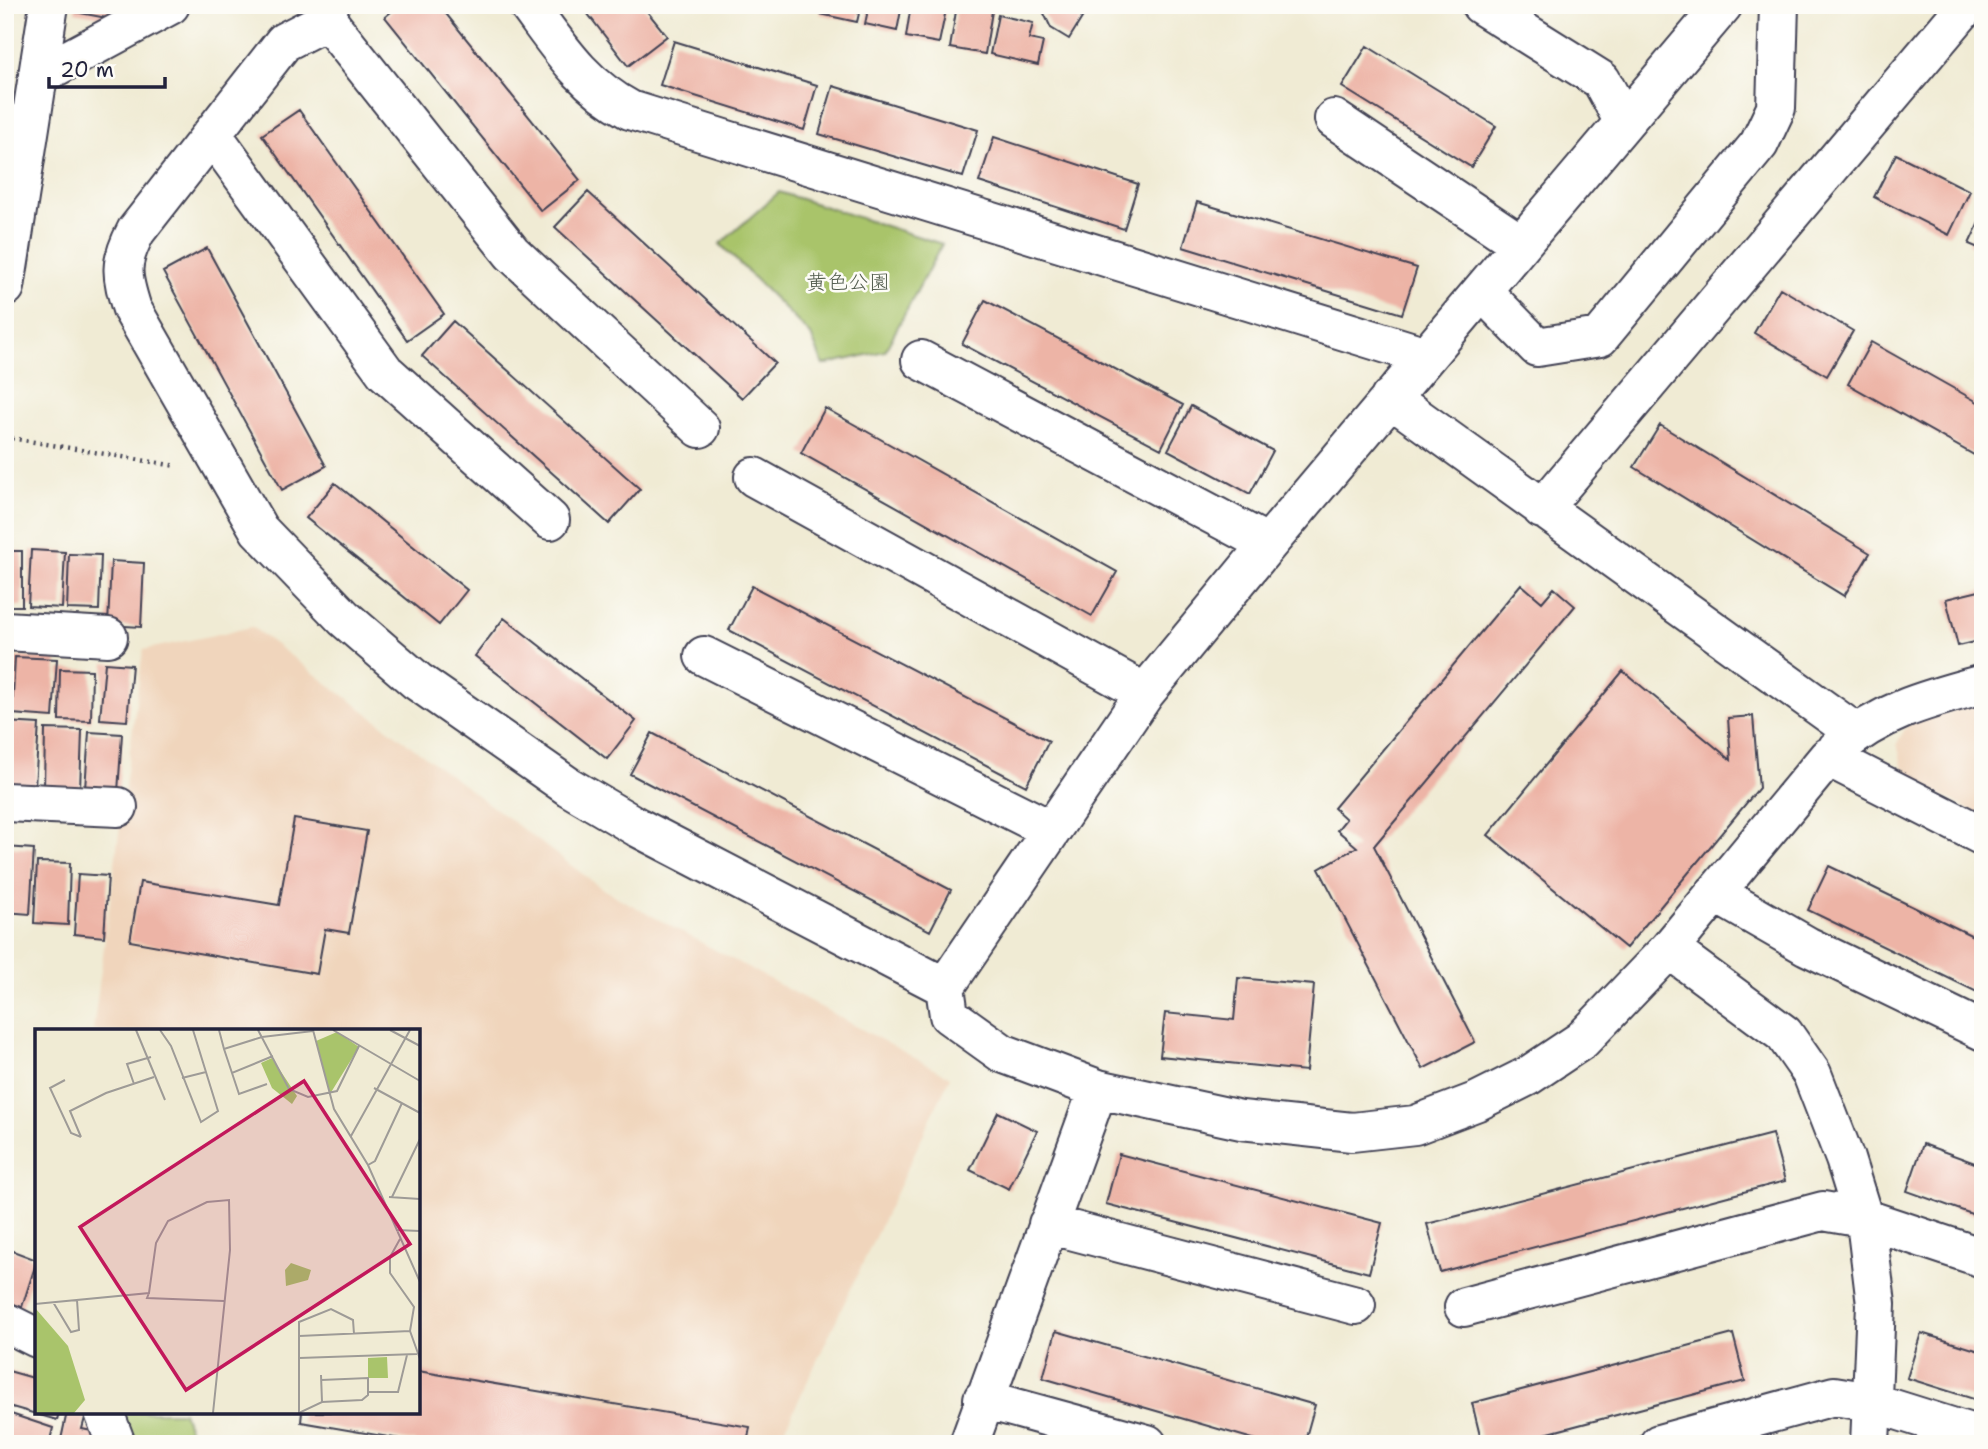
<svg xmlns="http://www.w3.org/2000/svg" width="1988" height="1449" font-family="'Shantell Sans','Klee One',sans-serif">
	<rect width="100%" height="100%" fill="#fdfcf7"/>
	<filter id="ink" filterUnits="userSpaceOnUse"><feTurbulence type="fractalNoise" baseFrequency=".0143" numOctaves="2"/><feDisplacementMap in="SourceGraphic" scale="14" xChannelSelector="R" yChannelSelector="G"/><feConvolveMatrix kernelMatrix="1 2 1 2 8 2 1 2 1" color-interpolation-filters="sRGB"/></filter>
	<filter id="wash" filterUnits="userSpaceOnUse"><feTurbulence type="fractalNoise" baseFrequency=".00686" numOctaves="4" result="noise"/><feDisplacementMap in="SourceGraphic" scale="28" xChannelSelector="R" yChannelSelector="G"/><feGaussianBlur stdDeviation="1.57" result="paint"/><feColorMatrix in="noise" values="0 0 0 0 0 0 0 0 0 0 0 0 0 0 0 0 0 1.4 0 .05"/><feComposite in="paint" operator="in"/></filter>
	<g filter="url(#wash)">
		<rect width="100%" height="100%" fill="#f0ebd4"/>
		<path fill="#f0d5bc" d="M252,627L604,890L950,1077L778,1444H528L418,1412V1031H93L143,650Z
			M1983,703V817L1913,780L1902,766L1897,743L1910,720Z"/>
		<path fill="#a9c46b" stroke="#667353" stroke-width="2" d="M779,192L942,244L885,351L823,365L811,335L720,244Z
			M114,1412H183L194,1444H127Z"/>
		<g id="blocks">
			<path fill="#edb4a6" d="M76,5H115L112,19L75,12Z
				M399,5H439L580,180L541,211L385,17Z
				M581,5H642L667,36L628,66Z
				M791,5H815L814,11Z
				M822,5H861L857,22L820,14Z
				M869,5H902L897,31L865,24Z
				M911,5H947L939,43L906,37Z
				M957,5H993L985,54L950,48Z
				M1040,5H1090L1069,39L1051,28Z
				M998,15L1033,23L1029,39L1043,42L1038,65L990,54Z
				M674,41L817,85L804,130L660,85Z
				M1367,46L1496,126L1471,167L1342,87Z
				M833,86L978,130L963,177L819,134Z
				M299,110L444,314L407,340L262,135Z
				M994,137L1138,184L1124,229L979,182Z
				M1896,154L1970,191L1949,235L1874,197Z
				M588,192L775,363L742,398L555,227Z
				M1197,202L1417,268L1402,314L1183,247Z
				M1983,214V250L1969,244Z
				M207,248L326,466L282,490L163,272Z
				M1780,288L1853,331L1827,376L1754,333Z
				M985,300L1183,405L1161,449L962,344Z
				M453,321L640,489L609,524L422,356Z
				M1871,342L1983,405V460L1848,384Z
				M1191,406L1273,451L1250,494L1168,450Z
				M825,408L1117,572L1092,616L801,453Z
				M1660,425L1870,553L1844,596L1634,467Z
				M335,483L467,590L439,625L306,518Z
				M31,550L65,552L62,608L28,606Z
				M5,551H22V606H5Z
				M69,554L101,555L99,610L67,609Z
				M111,561L144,563L141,627L108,625Z
				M1521,584L1542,602L1554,588L1575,606L1374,846L1475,1042L1423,1069L1319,869L1357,847L1337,830L1346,819L1334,808Z
				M752,586L1049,741L1026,786L729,630Z
				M1983,590V640L1958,646L1946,599Z
				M504,618L636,721L607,759L475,656Z
				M5,653H9L8,703H5Z
				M15,657L57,659L53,717L12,714Z
				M105,663L132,665L127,721L100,719Z
				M60,669L92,670L91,721L59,720Z
				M1623,671L1731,760L1728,718L1753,716L1759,788L1626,948L1488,835Z
				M5,722L39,724L35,787L5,785Z
				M45,729L82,730L80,790H44Z
				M89,732L122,734L118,792L85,789Z
				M652,733L951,890L930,931L630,774Z
				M294,819L367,831L349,933L325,929L317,974L130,941L140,882L279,905Z
				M5,847L34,849L30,914L5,912Z
				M37,862L70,863L68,925L34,923Z
				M1829,866L1983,941V995L1808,910Z
				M78,874L108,876L104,937L74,934Z
				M1238,978L1314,985L1306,1071L1160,1056L1165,1013L1234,1020Z
				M998,1112L1037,1131L1009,1189L970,1170Z
				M1772,1134L1785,1181L1440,1272L1427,1224Z
				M1923,1144L1983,1166V1218L1907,1191Z
				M1119,1154L1382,1223L1369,1273L1106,1204Z
				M5,1248L37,1260L22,1307L5,1301Z
				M1056,1331L1315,1405L1304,1444H1270L1043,1378Z
				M1921,1333L1983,1352V1402L1907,1378Z
				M1733,1334L1745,1381L1507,1444H1482L1472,1403Z
				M5,1370L37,1379V1412H59L57,1420L5,1405Z
				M418,1371L750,1427L747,1444H429L301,1422L302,1412H418Z
				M5,1412L53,1428L49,1444H5Z
				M67,1412L86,1414L82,1429L101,1433L98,1444H60Z"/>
		</g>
	</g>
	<g filter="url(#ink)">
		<use href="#blocks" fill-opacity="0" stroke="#414052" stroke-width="2"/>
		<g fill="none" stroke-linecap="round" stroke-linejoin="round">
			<defs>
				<path id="minor" d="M329,5L327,20L284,42L136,231C119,263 121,275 132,309L259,530L344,618L417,681L569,787L637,827L945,987
					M528,5C560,48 582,84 630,110L1426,356
					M1481,5L1601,80L1624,122
					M1723,5L1268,544L1145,693L945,987L949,1015L1002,1053L1098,1089L1241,1120L1352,1132L1415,1125L1478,1101L1528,1076L1582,1040L1669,949L1828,757L1983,836
					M327,20L512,253L700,428
					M40,75L170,5
					M1334,119L1521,244
					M212,134L385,372L550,520
					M5,287L49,5
					M1482,291L1537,347L1600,337L1759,144L1776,108L1779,5
					M921,360L1268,544
					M1390,398L1856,733
					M754,477L1145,693
					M1542,509L1967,5
					M5,631L108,637
					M704,656L1051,830
					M1837,749C1881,711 1928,699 1983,684
					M5,802L118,807
					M1715,893L1807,946L1983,1031
					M1669,949L1784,1034L1812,1074L1845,1159L1867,1230L1876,1304L1870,1444
					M1048,1224L1356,1305
					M1464,1307L1823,1211L1863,1218L1983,1258
					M5,1322L37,1338
					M983,1399L1147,1444
					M104,1412L116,1444
					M969,1444L1098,1089
					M1659,1444L1834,1396L1871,1402L1983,1437"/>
			</defs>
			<use href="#minor" stroke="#414052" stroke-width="42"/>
			<path stroke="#414052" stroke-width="4.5" stroke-dasharray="2 5" stroke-linecap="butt" d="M5,437L176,466"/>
			<use href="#minor" stroke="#fff" stroke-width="38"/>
		</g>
	</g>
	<g text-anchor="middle" stroke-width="5" stroke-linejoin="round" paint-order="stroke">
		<g font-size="21" fill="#515b4c" stroke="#fdfcf7">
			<text x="848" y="289">黄色公園</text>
		</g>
	</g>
	<g transform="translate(35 1029)">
		<rect width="385" height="385" fill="#f0ebd4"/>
		<path d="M302,3L324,18L295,65L281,12ZM237,29L262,67L257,75L237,59L226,34ZM256,234L276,241L273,251L251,257L250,241ZM1,280L33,317L50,371L39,384H0ZM352,328L353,349H333V329Z" fill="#a9c46b"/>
		<path fill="none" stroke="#9e9b97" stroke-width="2" d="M101,1L130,71M125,1L136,17L166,93L183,82L158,1M184,1L189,20L227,8L278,2M223,1L254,60L273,68L302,62L324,17M278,1L299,80L333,136L385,253M298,1L385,52M355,1L385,17M189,20L197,44L238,27M197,44L204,65L232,55M147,49L171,43M30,51L15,59L36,104L46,108M99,55L92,35L116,28M339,59L385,84M316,107L375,1M46,108L35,82L71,64L119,48M333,136L340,132L367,74M354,168L385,170M357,168L385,110M361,201L385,202M365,210L355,228V244L379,278L375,302L385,330M114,264L112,269L189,272M18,273L36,303L44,301L42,271M0,275L114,264L121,214L133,192L172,173L194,171L195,221L178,384M264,307L375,302M264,329L382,325M286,346L287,373M286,351L333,349V366L327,371L287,373L264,384V293L296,280L318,291L319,305M333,363H363L372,326"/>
		<path fill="#c2185b" fill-opacity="0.15" stroke="#c2185b" stroke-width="3.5" d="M269,52L375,215L151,361L45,198Z"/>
		<rect width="385" height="385" fill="none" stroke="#22223b" stroke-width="3.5"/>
	</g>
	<rect width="1988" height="1449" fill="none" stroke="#fdfcf7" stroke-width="28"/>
	<path d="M49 77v10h116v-10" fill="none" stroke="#22223b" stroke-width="3.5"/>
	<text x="60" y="77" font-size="21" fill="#22223b" stroke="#fdfcf7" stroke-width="5" paint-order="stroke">20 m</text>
</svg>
